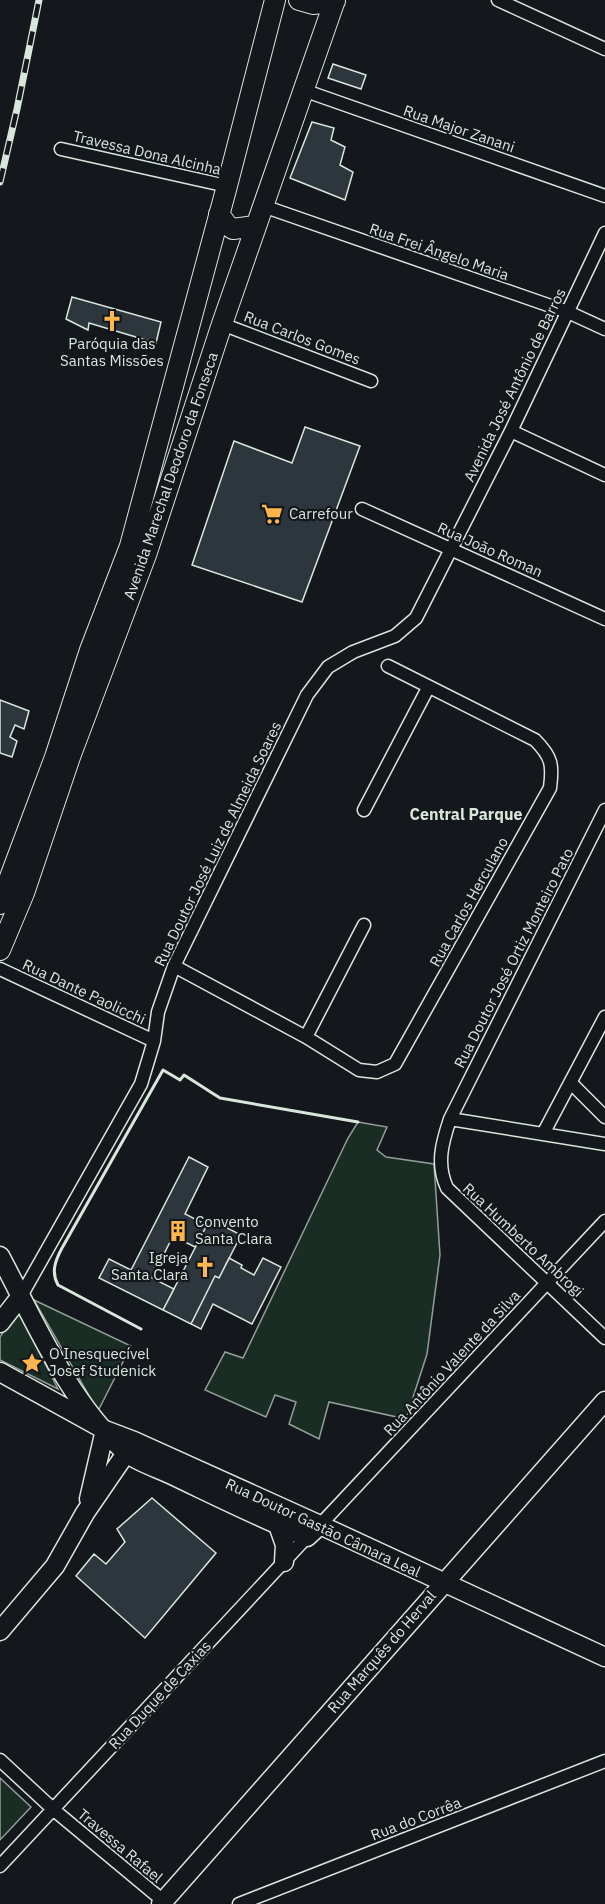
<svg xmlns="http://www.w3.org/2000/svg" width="605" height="1904" font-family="'IBM Plex Sans',sans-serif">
	<rect width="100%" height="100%" fill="#14181c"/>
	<path fill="#1a2d24" stroke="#939e99" stroke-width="1.5" d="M358,1122L387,1127L377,1150L386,1157L434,1164L440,1255L427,1354L406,1419L329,1402L319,1439L289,1424L296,1402L275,1395L266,1417L205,1390L225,1352L243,1358L348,1138Z
		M34,1300L131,1346L98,1411Z
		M18,1310L58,1389L0,1360V1337Z
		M0,1778L31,1807L0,1840Z"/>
	<path fill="#2c363c" stroke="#d8e6dc" stroke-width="1.5" d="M333,64L366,75L361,89L328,78Z
		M312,122L334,128L331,140L345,147L340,165L353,172L345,200L290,178Z
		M72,297L161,322L156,343L89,323L88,330L66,319Z
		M305,427L360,446L302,602L192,565L234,441L292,463Z
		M0,700L29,711L24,729L15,725L10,737L17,741L12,757L0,753Z
		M189,1157L208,1167L185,1214L207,1225L195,1247L173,1236L152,1278L174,1289L163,1310L99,1278L109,1259L131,1270Z
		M189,1157L208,1167L185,1214L207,1225L195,1247L173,1236L152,1278L174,1289L163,1310L99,1278L109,1259L131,1270Z
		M210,1219L241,1235L219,1278L215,1276L191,1324L163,1310Z
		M229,1258L242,1265L241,1268L254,1275L263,1258L281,1267L252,1324L213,1304L201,1329L191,1324L215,1276L219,1278Z
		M229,1258L242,1265L241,1268L254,1275L263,1258L281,1267L252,1324L213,1304L201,1329L191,1324L215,1276L219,1278Z
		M152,1498L216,1553L145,1638L76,1576L94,1554L106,1564L125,1542L117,1529Z"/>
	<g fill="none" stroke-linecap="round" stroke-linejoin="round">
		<defs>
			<path id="street" d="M498,0L605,49
				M303,90L605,196
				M61,149L227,186
				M263,206L568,312L605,329
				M222,324L371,381
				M511,431L605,475
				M362,509L605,619
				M364,810L428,688
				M605,810L450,1119C442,1143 436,1164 447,1188L605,1338
				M174,966L306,1037L359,1070L377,1072L395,1064L550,788C553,765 552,757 535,740L388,666
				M0,969L154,1041
				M306,1037L364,925
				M571,1083L605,1117
				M450,1119L605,1144
				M543,1134L605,1017
				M21,1296L141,1084L154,1041L158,1012L174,966L307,695L328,667L353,652L395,636L416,618L511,431L605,233
				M320,1525L605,1221
				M0,1760L54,1810L167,1904
				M0,1866L307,1537
				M239,1904L605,1761"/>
			<path id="secondary" d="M0,1256C35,1322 69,1402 125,1452C137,1462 160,1469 174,1476C218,1497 262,1519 307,1537L320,1525
				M0,1323L21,1296
				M0,1372L105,1430L134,1441L320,1525L605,1657
				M89,1499L105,1430
				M278,1525L285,1545L284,1562
				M0,1631L55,1566L85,1513L133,1443
				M161,1904L605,1401"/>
			<path id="primary" d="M299,0L313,4L335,1
				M219,214L227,225L233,229L255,226
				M0,904L55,757L90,650L130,546L227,186L275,0
				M0,950L24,893L70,757L146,555L222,324L335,0"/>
		</defs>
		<use href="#street" stroke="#d8e6dc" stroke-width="15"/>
		<use href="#secondary" stroke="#d8e6dc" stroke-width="21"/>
		<use href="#primary" stroke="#d8e6dc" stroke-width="22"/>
		<use href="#street" stroke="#14181c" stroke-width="12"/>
		<use href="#secondary" stroke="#14181c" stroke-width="18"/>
		<use href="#primary" stroke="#14181c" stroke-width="20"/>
		<defs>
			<path id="rail" d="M0,182L17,109L39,0"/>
		</defs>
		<use href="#rail" stroke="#d8e6dc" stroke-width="7"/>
		<use href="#rail" stroke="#14181c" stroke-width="4.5" stroke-dasharray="14" stroke-linecap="butt"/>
		<path stroke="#d8e6dc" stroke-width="3" d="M141,1329L58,1285C51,1272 55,1261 62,1248L163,1070L180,1080L184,1075L220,1098L358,1122"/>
	</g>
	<defs>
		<symbol id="church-bare" viewBox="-9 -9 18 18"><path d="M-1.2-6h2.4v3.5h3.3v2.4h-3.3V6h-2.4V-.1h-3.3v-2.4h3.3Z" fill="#ffb74d" stroke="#14181c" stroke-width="2.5" paint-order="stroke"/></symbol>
		<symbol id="supermarket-bare" viewBox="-9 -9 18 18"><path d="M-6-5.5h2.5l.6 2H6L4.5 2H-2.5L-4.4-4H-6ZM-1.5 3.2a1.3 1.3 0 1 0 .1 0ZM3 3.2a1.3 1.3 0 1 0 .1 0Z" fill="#ffb74d" stroke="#14181c" stroke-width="2.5" paint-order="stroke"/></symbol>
		<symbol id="building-bare" viewBox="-9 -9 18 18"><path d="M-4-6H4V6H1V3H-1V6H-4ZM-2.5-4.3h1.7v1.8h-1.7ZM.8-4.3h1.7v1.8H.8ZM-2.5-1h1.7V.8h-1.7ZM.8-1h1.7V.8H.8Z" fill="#ffb74d" stroke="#14181c" stroke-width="2.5" paint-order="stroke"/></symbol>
		<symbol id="sight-bare" viewBox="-9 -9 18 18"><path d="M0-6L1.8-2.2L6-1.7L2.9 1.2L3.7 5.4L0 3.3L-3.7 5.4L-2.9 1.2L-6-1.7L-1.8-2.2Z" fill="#ffb74d" stroke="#14181c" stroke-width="2.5" paint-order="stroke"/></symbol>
	</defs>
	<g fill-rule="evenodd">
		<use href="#church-bare" x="97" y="306" width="30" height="30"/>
		<use href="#supermarket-bare" x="257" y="499" width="30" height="30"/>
		<use href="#building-bare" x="163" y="1216" width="30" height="30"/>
		<use href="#church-bare" x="190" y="1252" width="30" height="30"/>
		<use href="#sight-bare" x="17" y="1348" width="30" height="30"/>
	</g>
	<g text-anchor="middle" stroke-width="4.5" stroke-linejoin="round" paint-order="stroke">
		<g font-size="15" fill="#d8e6dc" stroke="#14181c">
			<text transform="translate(459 129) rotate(19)" y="5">Rua Major Zanani</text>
			<text transform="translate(147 153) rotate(13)" y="5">Travessa Dona Alcinha</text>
			<text transform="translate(439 252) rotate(19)" y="5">Rua Frei Ângelo Maria</text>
			<text transform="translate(302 338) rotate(21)" y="5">Rua Carlos Gomes</text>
			<text transform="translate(515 385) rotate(-64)" y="5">Avenida José Antônio de Barros</text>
			<text transform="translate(171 476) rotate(-71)" y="5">Avenida Marechal Deodoro da Fonseca</text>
			<text transform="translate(490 550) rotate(24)" y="5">Rua João Roman</text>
			<text transform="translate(218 844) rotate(-64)" y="5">Rua Doutor José Luiz de Almeida Soares</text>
			<text transform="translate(469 902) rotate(-61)" y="5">Rua Carlos Herculano</text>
			<text transform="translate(514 958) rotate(-63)" y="5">Rua Doutor José Ortiz Monteiro Pato</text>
			<text transform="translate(84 992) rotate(25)" y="5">Rua Dante Paolicchi</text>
			<text transform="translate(523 1240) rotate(43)" y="5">Rua Humberto Ambrogi</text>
			<text transform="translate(452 1363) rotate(-47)" y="5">Rua Antônio Valente da Silva</text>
			<text transform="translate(323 1528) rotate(25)" y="5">Rua Doutor Gastão Câmara Leal</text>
			<text transform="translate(382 1652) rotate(-49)" y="5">Rua Marquês do Herval</text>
			<text transform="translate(160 1695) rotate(-47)" y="5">Rua Duque de Caxias</text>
			<text transform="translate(416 1819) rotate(-21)" y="5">Rua do Corrêa</text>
			<text transform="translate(120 1846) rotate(40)" y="5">Travessa Rafael</text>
		</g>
		<g font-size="15" fill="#d8e6dc" stroke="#14181c" text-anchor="start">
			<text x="112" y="349" text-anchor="middle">Paróquia das<tspan x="112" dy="17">Santas Missões</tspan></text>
			<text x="289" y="519">Carrefour</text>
			<text x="195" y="1227">Convento<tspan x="195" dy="17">Santa Clara</tspan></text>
			<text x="188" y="1263" text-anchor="end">Igreja<tspan x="188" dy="17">Santa Clara</tspan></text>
			<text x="49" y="1359">O Inesquecível<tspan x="49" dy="17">Josef Studenick</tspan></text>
		</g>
		<g font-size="16" font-weight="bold" fill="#d8e6dc" stroke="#14181c">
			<text x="466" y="820">Central Parque</text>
		</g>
	</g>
</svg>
